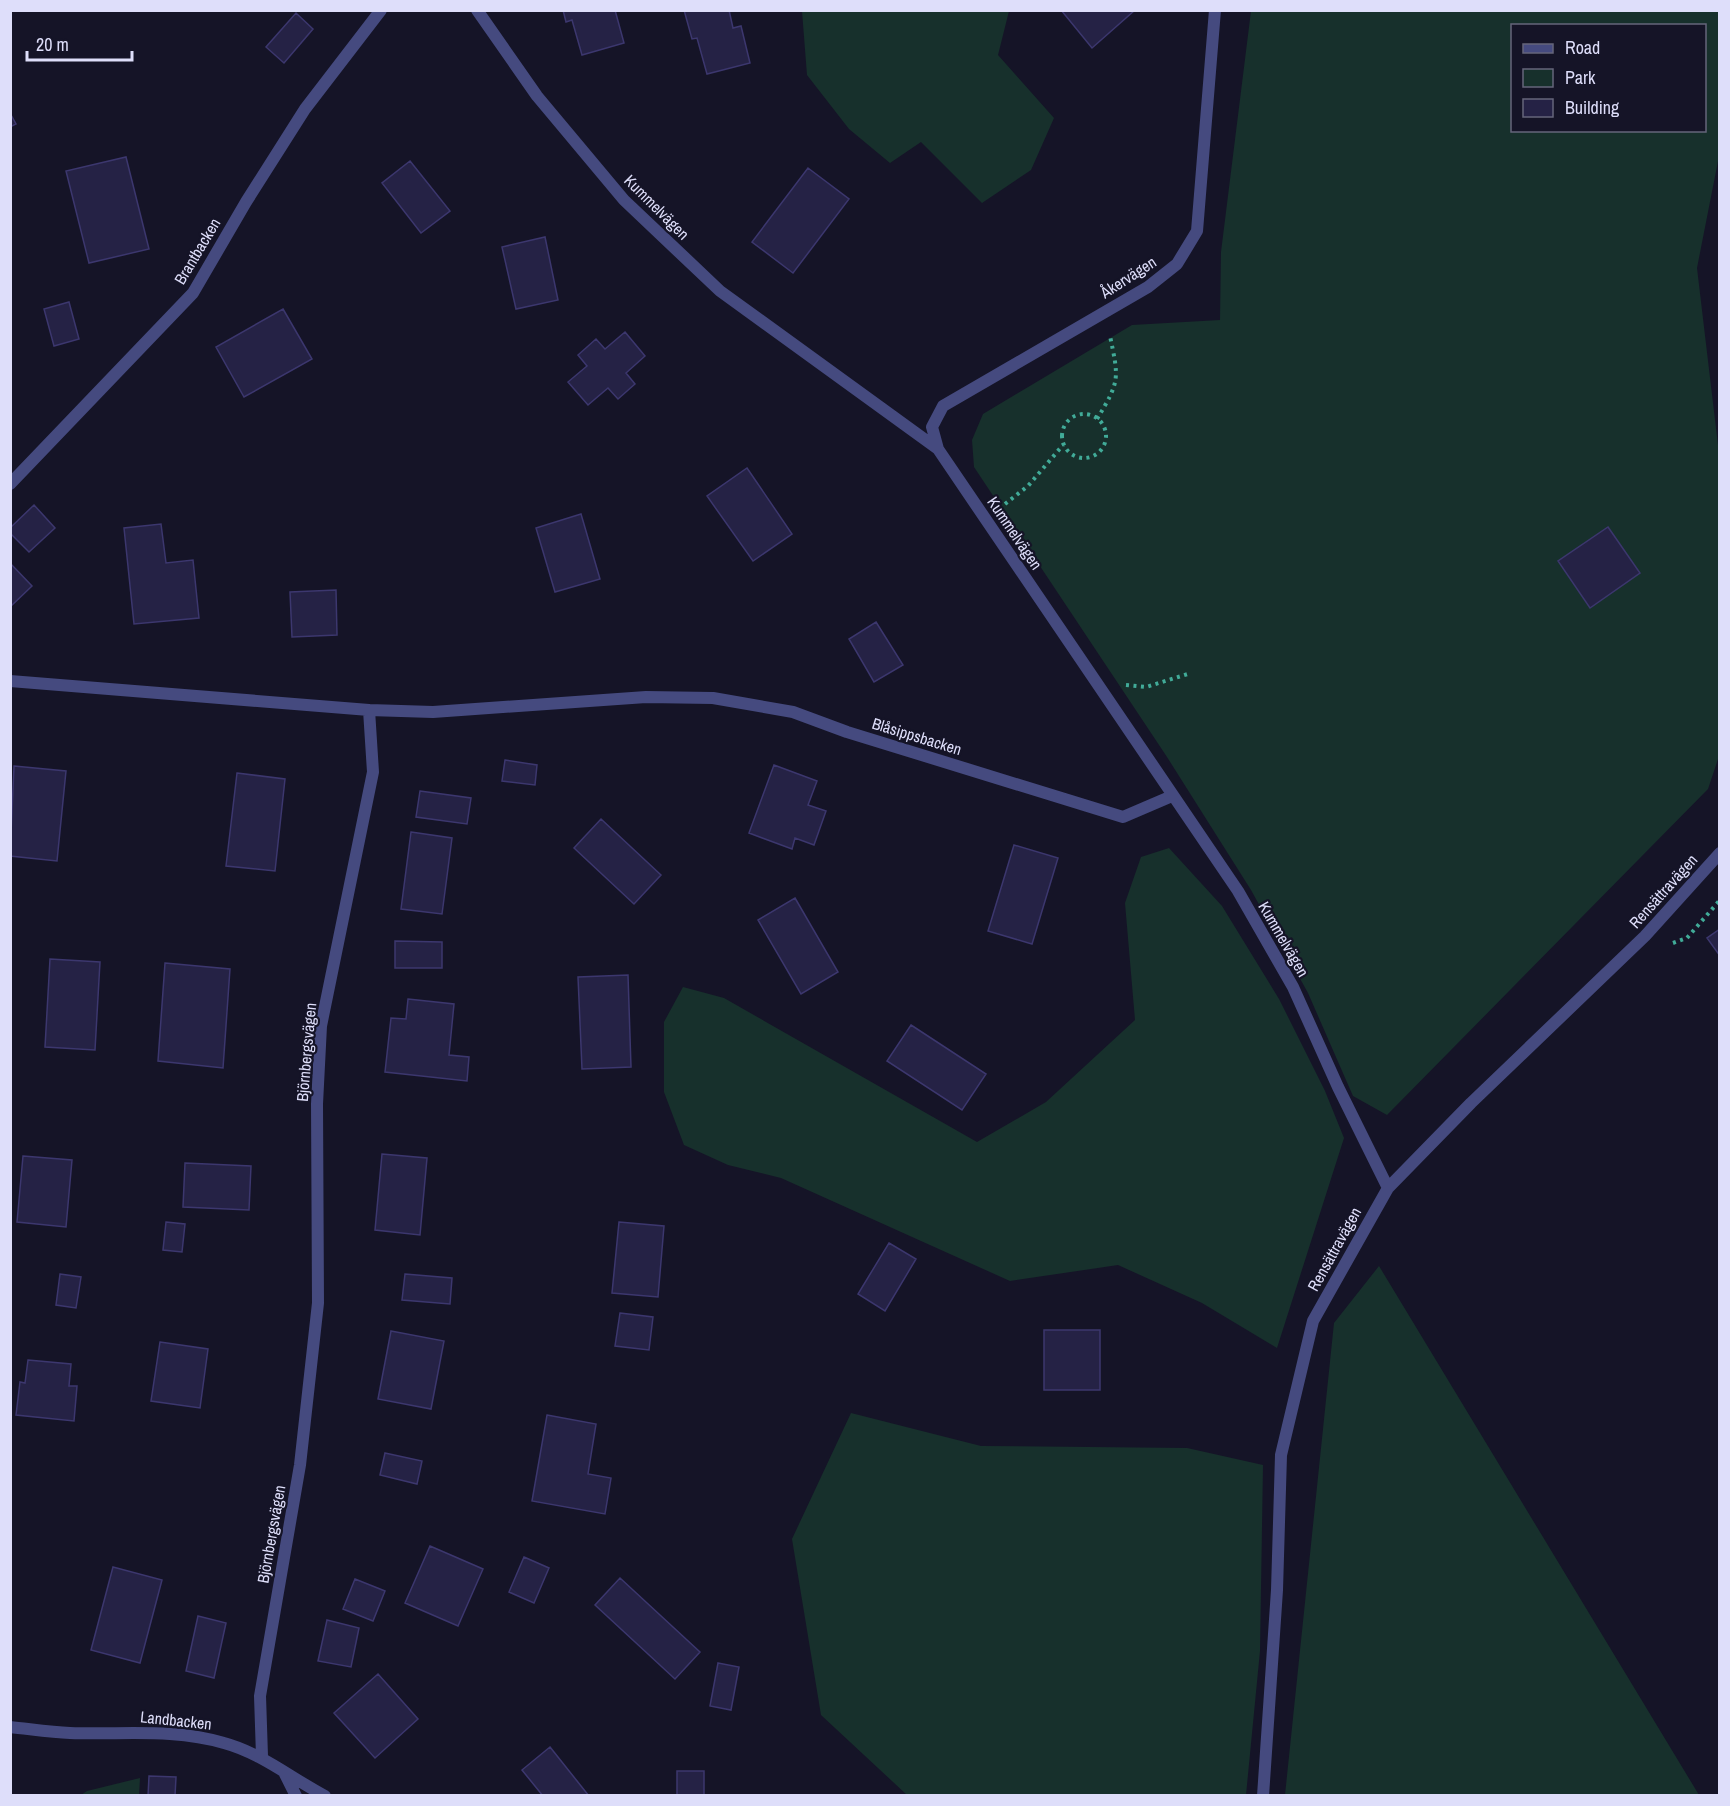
<svg xmlns="http://www.w3.org/2000/svg" width="1730" height="1806" font-family="'Archivo Narrow',sans-serif">
	<rect width="100%" height="100%" fill="#151427"/>
	<path fill="#17302c" fill-rule="evenodd" d="M802,11H1009L998,55L1054,118L1031,170L982,203L921,142L890,163L849,129L807,75Z
		M1251,11H1719V156L1697,268L1720,462L1719,756L1708,789L1387,1115L1353,1096L1308,993L1251,890L1167,757L974,467L972,440L983,414L1132,325L1220,320L1221,252ZM1512,26H1704V130H1512Z
		M1169,848L1222,906L1279,999L1325,1091L1344,1138L1277,1348L1202,1303L1118,1265L1010,1281L781,1178L728,1165L684,1145L664,1092V1022L683,987L724,998L977,1142L1046,1102L1135,1020L1125,903L1141,857Z
		M1379,1266L1699,1795H1285L1334,1323Z
		M851,1413L981,1446L1187,1448L1263,1465L1260,1651L1246,1795H907L821,1715L792,1539Z
		M140,1778L139,1795H81L87,1791Z"/>
	<path fill="#252245" stroke="#3c376e" stroke-width="1.5" d="M563,10H615L624,43L582,55L572,20L566,22Z
		M684,10H729L733,28L741,26L750,63L707,74L697,38L692,39Z
		M1061,10H1135L1092,48Z
		M296,13L313,29L284,63L266,47Z
		M10,113L16,124L10,127Z
		M126,157L149,249L89,263L66,171Z
		M410,161L450,211L421,233L382,183Z
		M808,168L849,199L793,273L752,242Z
		M545,237L558,300L516,309L502,247Z
		M69,302L79,339L54,346L44,309Z
		M283,309L312,359L244,397L216,347Z
		M625,332L645,356L626,373L635,384L618,399L608,388L588,405L568,382L587,366L578,355L596,339L605,349Z
		M747,468L792,534L753,561L707,496Z
		M34,505L55,528L29,552L10,533V528Z
		M581,514L600,579L555,592L536,528Z
		M161,524L166,563L193,560L199,618L134,624L124,528Z
		M1608,527L1640,573L1590,608L1558,561Z
		M10,563L32,586L10,607Z
		M336,590L337,635L292,637L290,592Z
		M876,622L903,665L874,682L849,639Z
		M505,760L537,765L535,785L502,781Z
		M774,765L817,781L808,805L826,811L814,845L795,838L792,849L749,833Z
		M14,766L66,771L57,861L10,856Z
		M237,773L285,779L275,871L226,866Z
		M420,791L471,798L467,824L416,817Z
		M601,819L661,875L634,904L574,848Z
		M411,832L452,838L442,914L401,909Z
		M1014,845L1058,858L1032,944L988,931Z
		M795,898L838,972L801,994L758,920Z
		M1720,929V956L1707,938Z
		M395,941L442,942V968H395Z
		M50,959L100,962L95,1050L45,1047Z
		M165,963L230,969L223,1068L158,1061Z
		M628,975L631,1067L582,1069L578,977Z
		M408,999L454,1004L449,1055L469,1057L467,1081L385,1072L391,1018L406,1019Z
		M911,1025L986,1074L962,1110L887,1061Z
		M382,1154L427,1158L420,1235L375,1230Z
		M23,1156L72,1160L66,1227L17,1222Z
		M185,1163L251,1166L249,1210L183,1207Z
		M166,1222L185,1224L182,1252L163,1250Z
		M619,1222L664,1226L658,1297L612,1293Z
		M889,1243L916,1259L885,1311L858,1294Z
		M60,1274L81,1277L76,1308L56,1305Z
		M405,1274L452,1278L450,1304L402,1300Z
		M620,1313L653,1317L649,1350L615,1346Z
		M1044,1330H1100V1390H1044Z
		M391,1331L444,1341L431,1409L378,1399Z
		M160,1342L208,1349L200,1408L151,1401Z
		M28,1360L71,1364L69,1386H77L74,1421L16,1415L20,1382L25,1383Z
		M547,1415L596,1424L588,1474L611,1478L605,1514L532,1501Z
		M385,1453L422,1461L417,1484L380,1475Z
		M430,1546L483,1569L458,1626L405,1603Z
		M524,1557L549,1568L534,1603L509,1592Z
		M113,1567L162,1580L140,1663L91,1650Z
		M620,1578L700,1652L675,1679L595,1605Z
		M355,1579L385,1591L373,1621L343,1609Z
		M198,1616L226,1623L214,1678L186,1671Z
		M327,1620L359,1628L351,1667L318,1661Z
		M718,1663L739,1667L731,1710L710,1706Z
		M378,1674L418,1719L375,1758L334,1713Z
		M550,1747L589,1796H543L522,1770Z
		M677,1771H704V1796H677Z
		M149,1776L176,1777L175,1796H148Z"/>
	<g fill="none" stroke-linecap="round" stroke-linejoin="round">
		<path stroke="#41ab98" stroke-width="4" stroke-dasharray="3 4.5" stroke-linecap="butt" d="M1062 436a22 22 0 1 1 44 0a22 22 0 1 1-44 0Z
			M1097,419C1120,381 1119,379 1110,336
			M1005,504L1028,486L1063,445
			M1126,685L1146,687L1191,673
			M1673,943L1687,938L1720,900"/>
		<path stroke="#454a7f" stroke-width="12" d="M477,10L537,96L624,200L720,291L938,449L1238,891L1293,987L1338,1087L1388,1188
			M938,449L932,427L943,406L1148,287L1177,264L1197,231L1215,10
			M10,484L193,293L246,202L305,109L381,10
			M10,681L369,710L373,772L321,1026L317,1104L318,1303L300,1465L260,1696L262,1756
			M369,710L433,712L646,697L713,698L793,712L847,732L1123,817L1172,796
			M10,1727C30,1729 50,1732 70,1733C121,1735 174,1728 224,1743C261,1753 291,1778 325,1796
			M285,1774L296,1796
			M1263,1796L1277,1590L1281,1455L1313,1321L1388,1188L1471,1103L1645,936L1720,853"/>
	</g>
	<g text-anchor="middle" stroke-width="4.5" stroke-linejoin="round" paint-order="stroke">
		<g font-size="16" fill="#dedefa" stroke="#151427">
			<text transform="translate(657 207) rotate(45)" y="6">Kummelvägen</text>
			<text transform="translate(197 251) rotate(-59)" y="6">Brantbacken</text>
			<text transform="translate(1128 277) rotate(-33)" y="6">Åkervägen</text>
			<text transform="translate(1015 533) rotate(56)" y="6">Kummelvägen</text>
			<text transform="translate(917 736) rotate(17)" y="6">Blåsippsbacken</text>
			<text transform="translate(1663 891) rotate(-48)" y="6">Rensättravägen</text>
			<text transform="translate(1284 939) rotate(60)" y="6">Kummelvägen</text>
			<text transform="translate(306 1052) rotate(-85)" y="6">Björnbergsvägen</text>
			<text transform="translate(1334 1249) rotate(-61)" y="6">Rensättravägen</text>
			<text transform="translate(271 1534) rotate(-80)" y="6">Björnbergsvägen</text>
			<text transform="translate(176 1720) rotate(6)" y="6">Landbacken</text>
		</g>
	</g>
	<rect width="1730" height="1806" fill="none" stroke="#dedefa" stroke-width="24"/>
	<rect x="1511" y="24" width="195" height="108" fill="#151427" stroke="#65657b" stroke-width="1.5"/>
	<rect x="1523" y="44" width="30" height="9" fill="#454a7f" stroke="#65657b" stroke-width="1.5"/>
	<text x="1565" y="54" font-size="18" fill="#dedefa">Road</text>
	<rect x="1523" y="69" width="30" height="18" fill="#17302c" stroke="#65657b" stroke-width="1.5"/>
	<text x="1565" y="84" font-size="18" fill="#dedefa">Park</text>
	<rect x="1523" y="99" width="30" height="18" fill="#252245" stroke="#65657b" stroke-width="1.5"/>
	<text x="1565" y="114" font-size="18" fill="#dedefa">Building</text>
	<path d="M27 51v9h105v-9" fill="none" stroke="#dedefa" stroke-width="3"/>
	<text x="36" y="51" font-size="18" fill="#dedefa" stroke="#151427" stroke-width="4.5" paint-order="stroke">20 m</text>
</svg>
